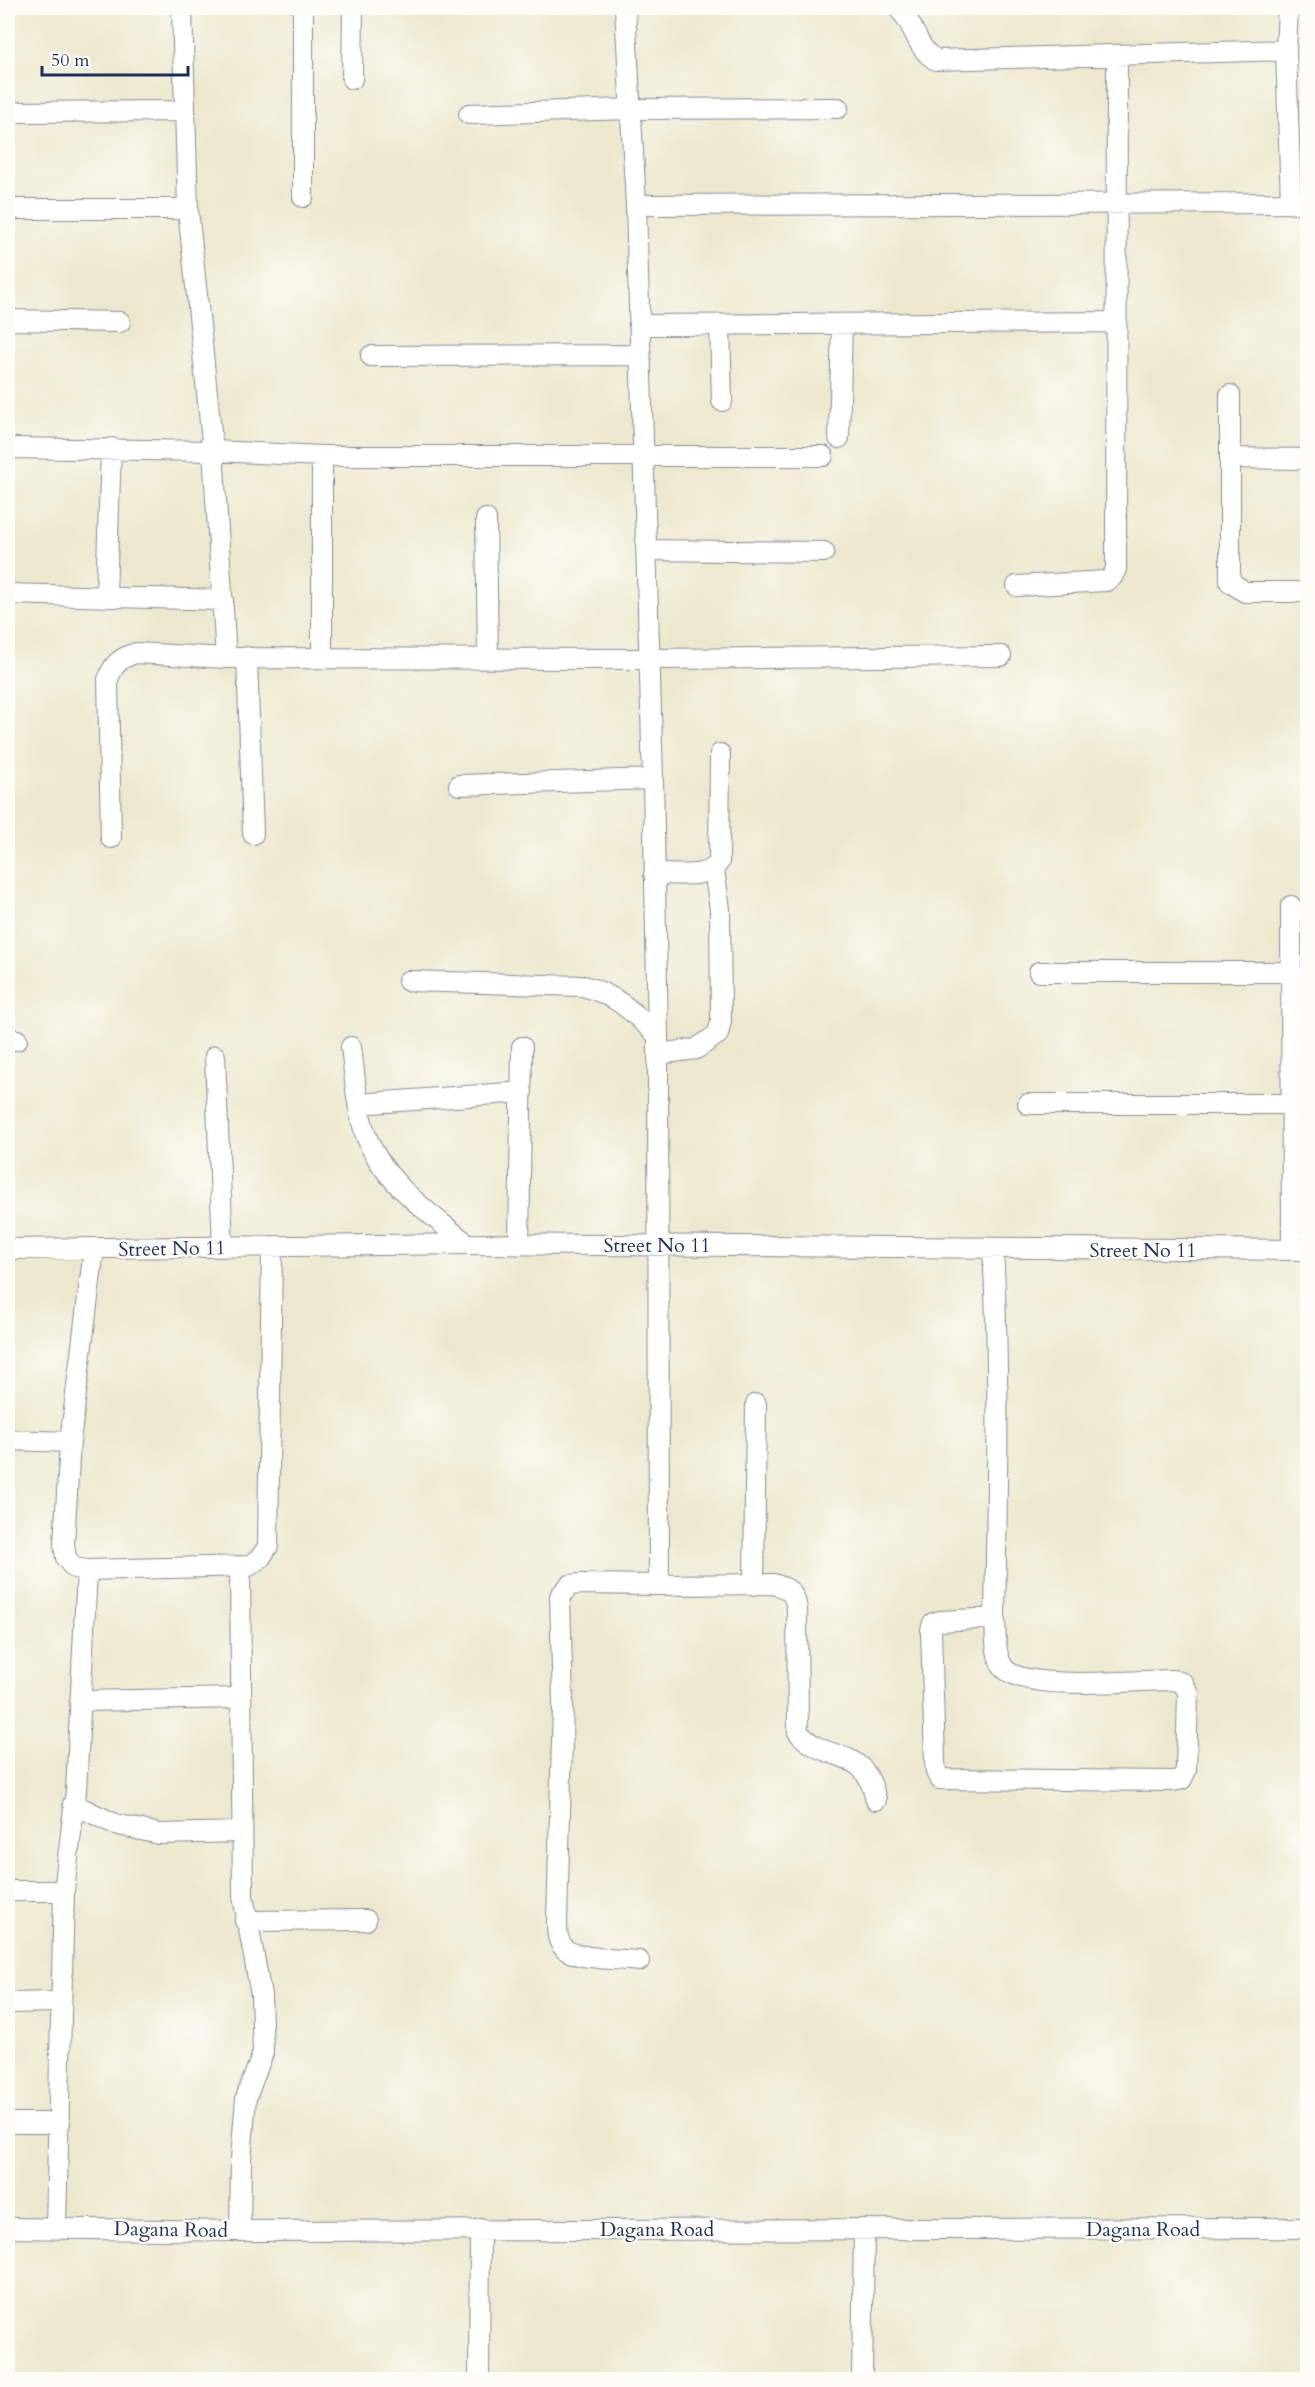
<svg xmlns="http://www.w3.org/2000/svg" width="1315" height="2387" font-family="Cardo,serif">
	<rect width="100%" height="100%" fill="#fdfcf7"/>
	<filter id="ink" filterUnits="userSpaceOnUse"><feTurbulence type="fractalNoise" baseFrequency=".0167" numOctaves="2"/><feDisplacementMap in="SourceGraphic" scale="12" xChannelSelector="R" yChannelSelector="G"/><feConvolveMatrix kernelMatrix="1 2 1 2 8 2 1 2 1" color-interpolation-filters="sRGB"/></filter>
	<filter id="wash" filterUnits="userSpaceOnUse"><feTurbulence type="fractalNoise" baseFrequency=".008" numOctaves="4" result="noise"/><feDisplacementMap in="SourceGraphic" scale="24" xChannelSelector="R" yChannelSelector="G"/><feGaussianBlur stdDeviation="1.35" result="paint"/><feColorMatrix in="noise" values="0 0 0 0 0 0 0 0 0 0 0 0 0 0 0 0 0 1.4 0 .05"/><feComposite in="paint" operator="in"/></filter>
	<g filter="url(#wash)">
		<rect width="100%" height="100%" fill="#ede8cd"/>
	</g>
	<g filter="url(#ink)">
		<g fill="none" stroke-linecap="round" stroke-linejoin="round">
			<defs>
				<path id="minor" d="M625,8L636,205L653,779L658,1036L659,1585L581,1584L570,1585L560,1596L563,1705L557,1922C557,1932 557,1941 564,1948C575,1960 622,1959 639,1961
					M898,8C915,23 915,48 936,60L1286,50
					M1288,8L1286,50L1291,204
					M352,79L353,8
					M8,112L185,111
					M469,114L631,109L838,108
					M303,197V8
					M636,205L1308,203
					M8,209H188L182,8
					M188,209L213,451L226,658
					M8,320L120,322
					M639,325L1116,322
					M720,325L722,401
					M371,356L639,355
					M1230,395V582L1245,592H1308
					M839,438L842,324
					M8,448L213,451L322,456H823
					M322,456V658
					M1230,458L1308,459
					M486,519L488,659
					M648,550L824,552
					M1017,586L1106,581L1112,577L1116,569L1117,56
					M8,594L223,600
					M106,595L111,448
					M247,657L253,834
					M459,785L653,779
					M111,838L108,679C114,663 120,658 136,653L226,658L649,659L1001,656
					M654,874C674,873 707,880 719,862L720,754
					M1291,906L1292,1250
					M1039,972H1291
					M408,981L583,986C617,995 633,1012 658,1036
					M8,1040H17
					M351,1047C355,1076 356,1109 367,1138C385,1184 430,1213 467,1244
					M658,1054L696,1049L718,1034L721,1021L720,909L714,870
					M215,1056L223,1247
					M358,1104L522,1092
					M1028,1104H1292
					M519,1245L522,1047
					M8,1249L467,1244L1308,1250
					M993,1249C1000,1372 997,1495 995,1618C996,1633 994,1655 1004,1668C1025,1692 1139,1680 1173,1680L1183,1683L1188,1692L1186,1770L1182,1779L1173,1781L940,1779L936,1772L935,1762L931,1630L933,1623L940,1621L995,1618
					M8,1440L70,1442L64,1544L66,1558L74,1568L87,1570L249,1566L261,1557L268,1546L272,1248
					M70,1442L94,1249
					M240,1566L243,1896L261,1995L263,2053L246,2098L241,2159L240,2231
					M659,1585L773,1584C789,1588 794,1592 797,1608L798,1732C827,1766 864,1742 876,1800
					M754,1585L756,1404
					M80,1701L241,1698
					M73,1804L115,1824L159,1834L242,1832
					M8,1891H64L56,2227
					M64,1891L76,1791L87,1570
					M245,1921L366,1920
					M8,2003L61,2002
					M8,2123H60
					M8,2228L240,2231L1308,2228
					M479,2380L480,2229
					M862,2380L864,2229"/>
			</defs>
			<use href="#minor" stroke="#848c96" stroke-width="22"/>
			<use href="#minor" stroke="#fff" stroke-width="20"/>
		</g>
	</g>
	<g text-anchor="middle" stroke-width="5" stroke-linejoin="round" paint-order="stroke">
		<g font-size="20" fill="#1b2f5e" stroke="#fdfcf7">
			<text x="657" y="1252">Street No 11</text>
			<text transform="translate(172 1248) rotate(-1)" y="7">Street No 11</text>
			<text x="1143" y="1257">Street No 11</text>
			<text transform="translate(171 2229) rotate(1)" y="7">Dagana Road</text>
			<text x="657" y="2236">Dagana Road</text>
			<text x="1143" y="2236">Dagana Road</text>
		</g>
	</g>
	<rect width="1315" height="2387" fill="none" stroke="#fdfcf7" stroke-width="30"/>
	<path d="M42 66v9h146v-9" fill="none" stroke="#1b2f5e" stroke-width="3"/>
	<text x="51" y="66" font-size="18" fill="#1b2f5e" stroke="#fdfcf7" stroke-width="4.5" paint-order="stroke">50 m</text>
</svg>
